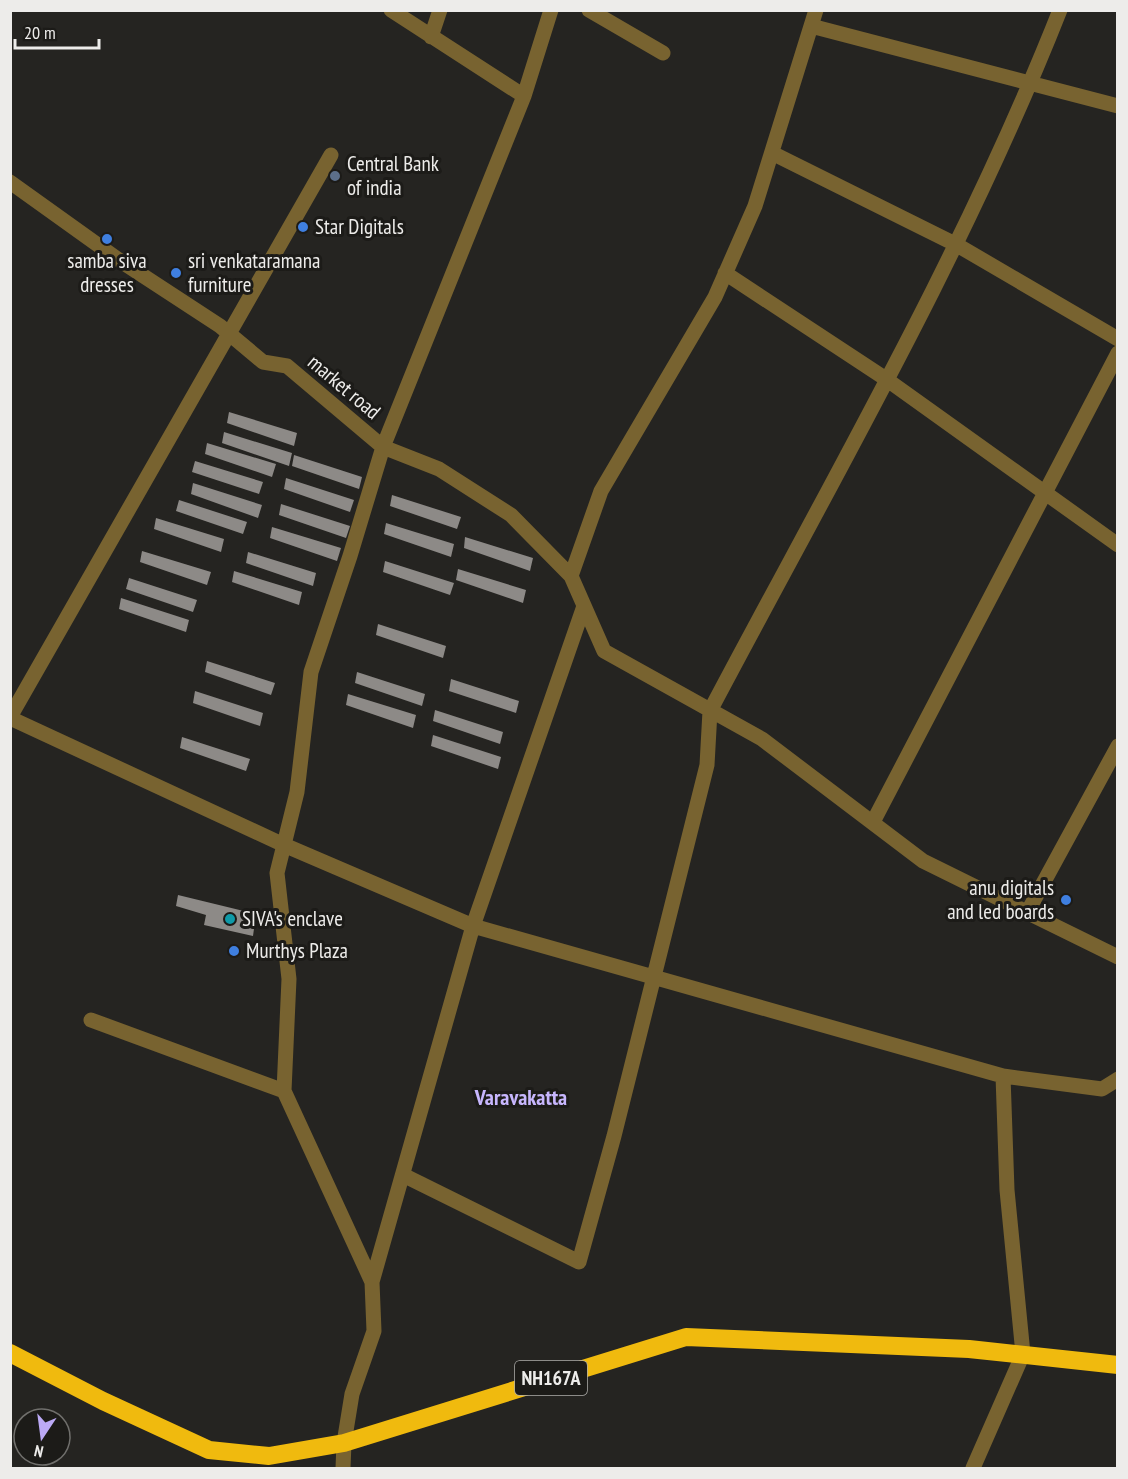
<svg xmlns="http://www.w3.org/2000/svg" width="1128" height="1479" font-family="'PT Sans Narrow',sans-serif">
	<rect width="100%" height="100%" fill="#252421"/>
	<path fill="#8d8a87" d="M229,412L297,433L294,446L227,423Z
		M224,432L292,453L289,466L222,443Z
		M207,443L276,464L272,477L205,454Z
		M294,455L362,477L359,489L292,466Z
		M195,461L263,482L259,494L192,472Z
		M286,478L354,500L350,512L284,489Z
		M193,483L262,505L258,518L191,494Z
		M392,495L461,517L457,529L390,506Z
		M179,500L247,522L243,534L176,511Z
		M281,504L350,526L346,538L279,515Z
		M156,518L224,539L221,552L154,529Z
		M386,523L454,544L451,557L384,534Z
		M272,527L341,548L337,561L270,538Z
		M465,537L533,558L530,571L464,548Z
		M142,551L211,572L207,585L140,562Z
		M248,552L316,573L313,586L246,563Z
		M385,561L454,583L450,595L383,572Z
		M458,569L526,590L523,603L456,580Z
		M234,571L302,592L299,605L232,582Z
		M129,578L197,600L193,612L126,589Z
		M121,598L189,620L186,632L119,609Z
		M378,624L446,646L443,658L376,635Z
		M207,661L275,683L271,695L205,672Z
		M357,672L425,694L422,706L355,683Z
		M451,679L519,701L516,713L449,691Z
		M195,691L263,713L260,726L193,703Z
		M348,694L416,715L413,728L346,705Z
		M435,710L503,732L500,744L433,721Z
		M433,735L501,757L498,769L431,746Z
		M182,737L250,759L246,771L180,748Z
		M178,895L256,914L253,936L204,925L206,915L176,906Z"/>
	<g fill="none" stroke-linecap="round" stroke-linejoin="round">
		<path stroke="#786330" stroke-width="15" d="M391,10L524,96
			M589,10L663,53
			M816,10L755,206L715,297L601,491L571,576L604,651L762,739L923,861L1118,957
			M811,26L1118,106
			M431,37L440,10
			M772,153L957,245L1118,339
			M10,182L119,260L220,326L263,362L287,366L383,447L524,96L551,10
			M725,273L886,379L1118,545
			M10,717L331,155
			M10,718L284,845L473,926L1003,1076L1102,1089L1118,1079
			M873,822L1118,353
			M1028,911L1118,746
			M91,1020L284,1091
			M403,1175L579,1262L614,1136L707,765L710,711C832,480 964,253 1060,10
			M372,1282L473,926L584,606
			M343,1468L344,1443L352,1394L374,1331L372,1282L284,1091L289,979L277,873L297,792L311,672L350,556L383,447L439,469L511,515L571,576
			M973,1468L1023,1354L1007,1190L1003,1076"/>
		<path stroke="#f0ba0e" stroke-width="18" d="M10,1353L103,1401L209,1450L269,1456L344,1443L686,1337L969,1349L1118,1365"/>
	</g>
	<circle fill="#5c6f8a" stroke="#1c1b18" stroke-width="2" cx="335" cy="176" r="6"/>
	<g fill="#3f7fe0" stroke="#1c1b18" stroke-width="2">
		<circle cx="303" cy="227" r="6"/>
		<circle cx="107" cy="239" r="6"/>
		<circle cx="176" cy="273" r="6"/>
		<circle cx="1066" cy="900" r="6"/>
		<circle cx="234" cy="951" r="6"/>
	</g>
	<circle fill="#0f9aa8" stroke="#1c1b18" stroke-width="2" cx="230" cy="919" r="6"/>
	<g text-anchor="middle" stroke-width="6" stroke-linejoin="round" paint-order="stroke">
		<rect fill="#1c1b18" stroke="#aeadab" stroke-width="1.5" x="515" y="1361" width="72" height="34" rx="4.5"/>
		<g font-size="20" font-weight="bold" fill="#edecea">
			<text x="551" y="1385">NH167A</text>
		</g>
		<g font-size="21" fill="#edecea" stroke="#1c1b18" text-anchor="start">
			<text x="347" y="171">Central Bank<tspan x="347" dy="24">of india</tspan></text>
			<text x="315" y="234">Star Digitals</text>
			<text x="107" y="268" text-anchor="middle">samba siva<tspan x="107" dy="24">dresses</tspan></text>
			<text x="188" y="268">sri venkataramana<tspan x="188" dy="24">furniture</tspan></text>
			<text x="1054" y="895" text-anchor="end">anu digitals<tspan x="1054" dy="24">and led boards</tspan></text>
			<text x="242" y="926">SIVA's enclave</text>
			<text x="246" y="958">Murthys Plaza</text>
		</g>
		<g font-size="21" fill="#edecea" stroke="#1c1b18">
			<text transform="translate(344 387) rotate(40)" y="7">market road</text>
		</g>
		<g font-size="22" font-weight="bold" fill="#c7b6fd" stroke="#1c1b18">
			<text x="521" y="1105">Varavakatta</text>
		</g>
	</g>
	<rect width="1128" height="1479" fill="none" stroke="#edecea" stroke-width="24"/>
	<g transform="translate(42 1437) rotate(193)"><circle r="28" fill="#1c1b18" stroke="#706f6c" stroke-width="1.5"/>
	<path d="M0-4.5L10 22L0 15L-10 22Z" fill="#bcaaf6"/>
	<text y="-9" font-size="16" font-weight="bold" text-anchor="middle" fill="#edecea">N</text>
	</g>
	<path d="M15 39v9h84v-9" fill="none" stroke="#edecea" stroke-width="3"/>
	<text x="24" y="39" font-size="18" fill="#edecea" stroke="#1c1b18" stroke-width="4.5" paint-order="stroke">20 m</text>
</svg>
